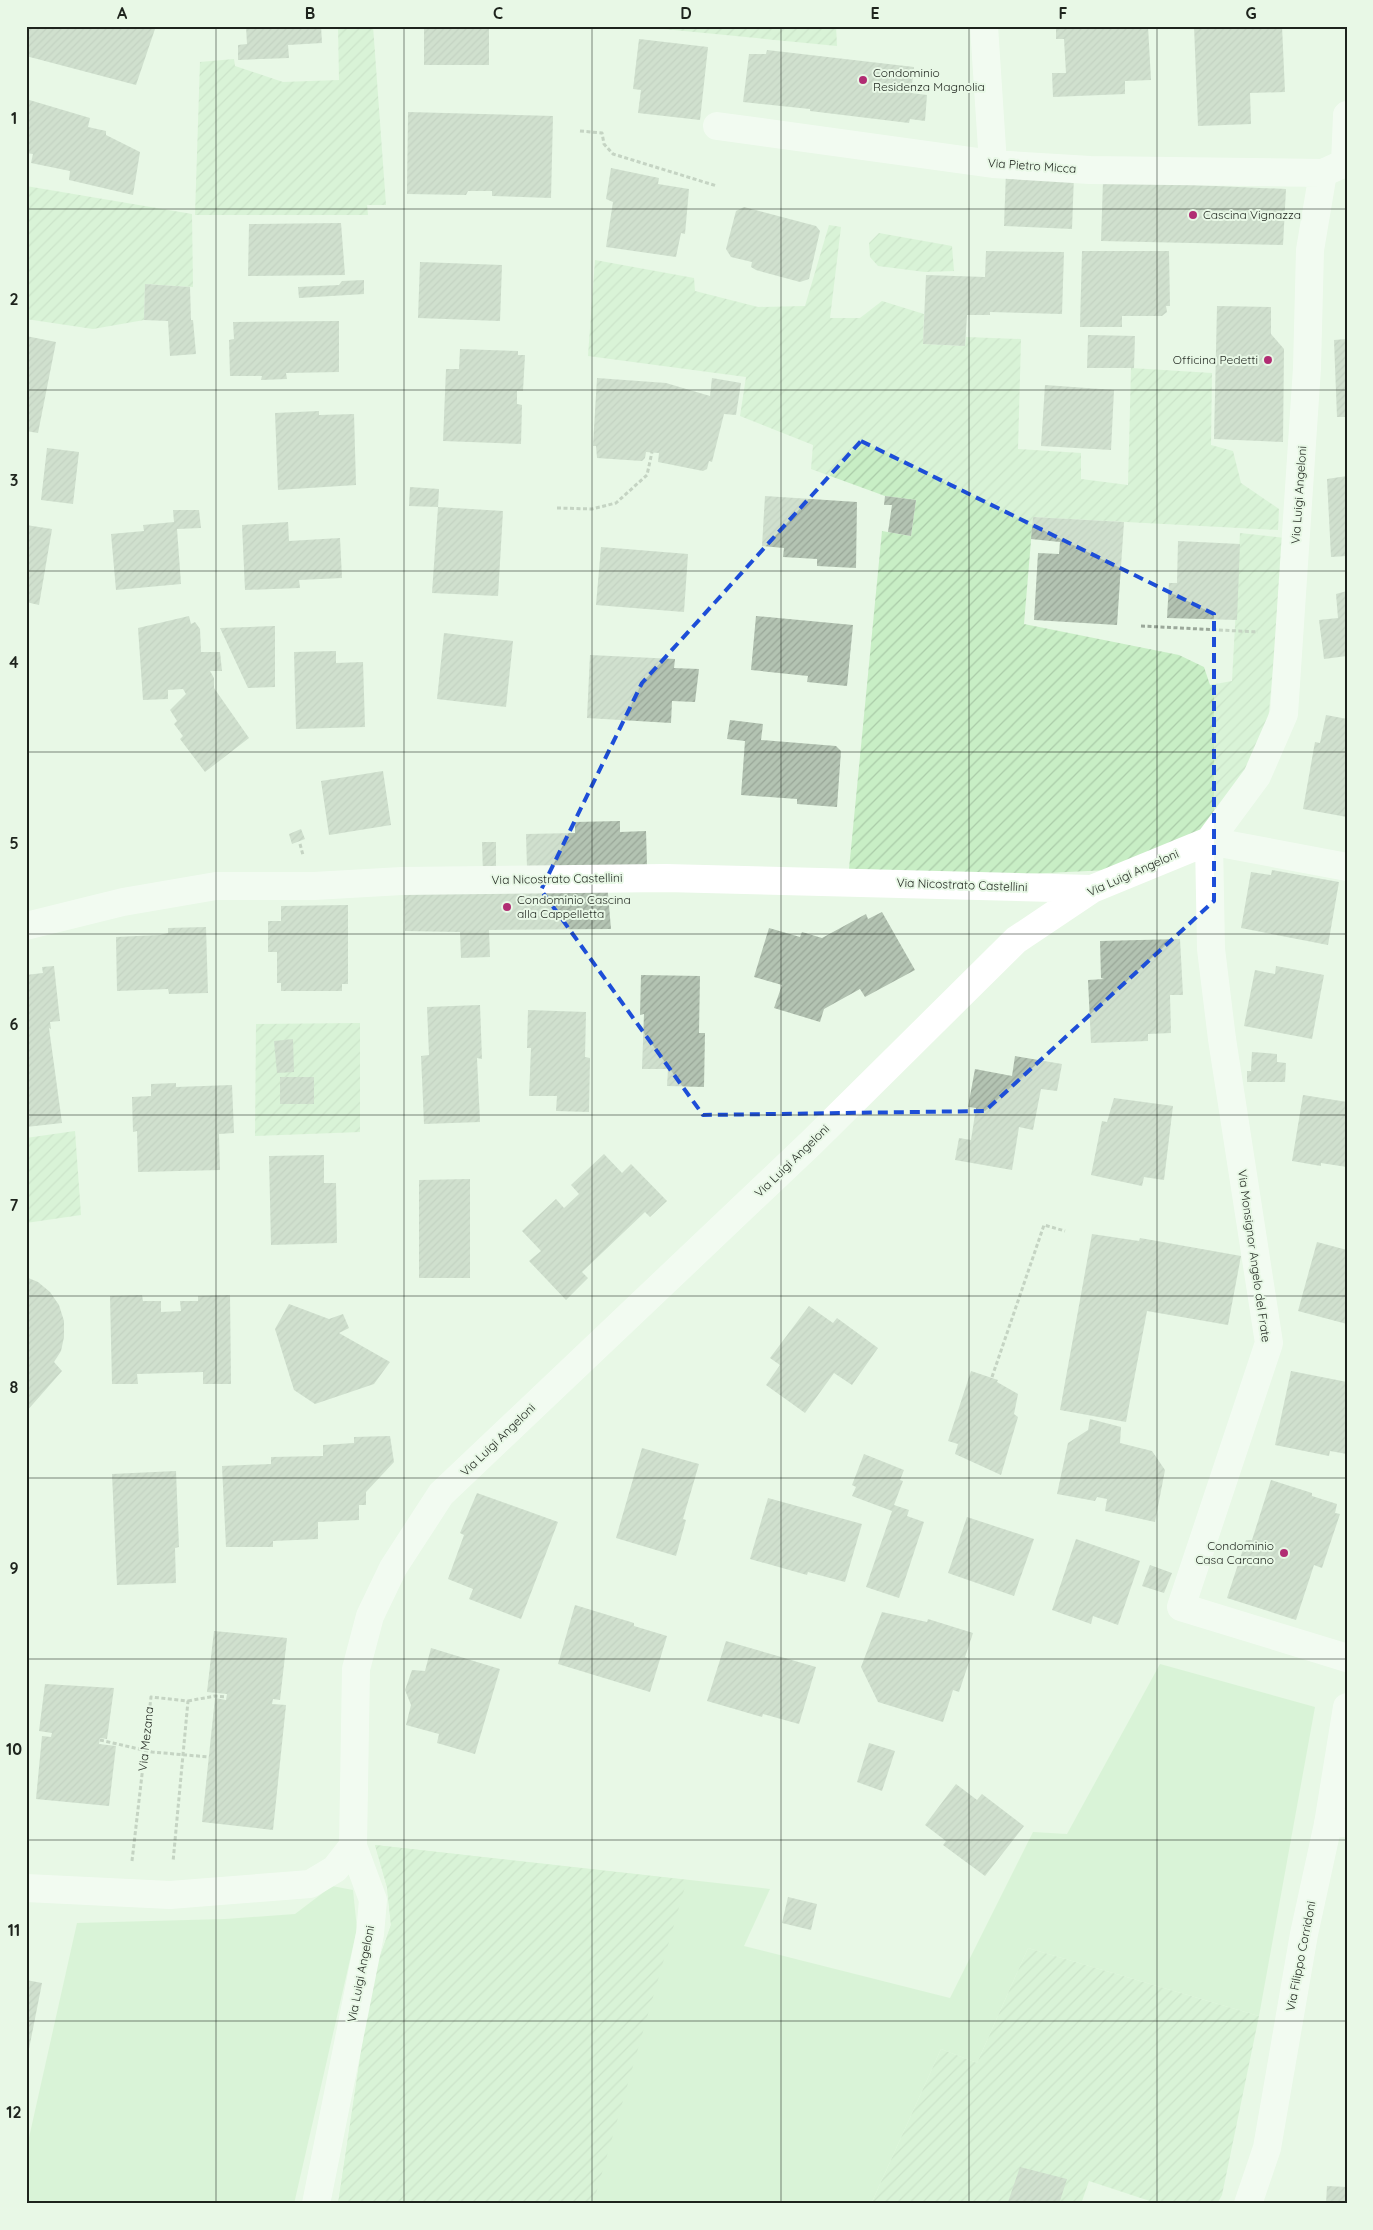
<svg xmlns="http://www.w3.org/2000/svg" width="1373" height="2230" font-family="Quicksand,sans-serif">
	<defs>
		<pattern id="garden-furrows" width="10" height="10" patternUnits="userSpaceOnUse" patternTransform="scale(1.25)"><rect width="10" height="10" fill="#c8eec5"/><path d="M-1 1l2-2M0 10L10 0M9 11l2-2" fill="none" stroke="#abcca9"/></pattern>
		<pattern id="building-hatch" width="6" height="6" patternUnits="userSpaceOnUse" patternTransform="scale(1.25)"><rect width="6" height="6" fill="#b3c3b2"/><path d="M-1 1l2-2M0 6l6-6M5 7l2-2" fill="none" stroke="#9aa799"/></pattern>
	</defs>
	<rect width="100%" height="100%" fill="#e8f8e6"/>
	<path fill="#c8eec5" d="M1160,1664L1315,1707L1259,2016L1028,1948L977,2063L941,2049L871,2204H338L372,1979L391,1925L387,1887L375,1845L770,1889L744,1946L950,1998L1033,1832L1067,1834Z
		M332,1886L353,1890L357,1929L294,2204H26V2151L77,1923L225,1919L295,1914Z"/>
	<path fill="url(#garden-furrows)" d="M338,26H373L386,205H367L368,215H195L200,62L234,59L235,66L283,82L339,80Z
		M633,26H836L837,46Z
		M26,186L192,214L193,287L145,284L144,320L93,329L26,319Z
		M829,225L841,227L830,318H860L882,301L924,314L923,344L965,346L966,337L1021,339L1018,449L1081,453V479L1128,485L1131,368L1212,373L1211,445L1233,451L1241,483L1279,509L1278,530L1033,517L1024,624L1179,655L1204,667L1210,685L1232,681L1240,533L1285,538L1268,722L1234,797L1195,836L1109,870L1008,875L849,869L882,531L911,536L916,500L885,496L811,469L813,445L740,416L746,377L588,356L595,260L694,278L695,291L758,307L805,306Z
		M879,233L952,246L954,271L925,272L878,266L870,257L869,243Z
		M360,1023V1132L255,1136L256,1024Z
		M75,1131L81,1215L26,1223V1138Z
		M375,1845L687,1880L593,2204H338L372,1979L391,1925L387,1887Z
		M1028,1948L1259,2016L1222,2195L1217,2204H1159L1089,2181L1081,2204H871L941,2049L977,2063Z"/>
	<path fill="url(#building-hatch)" d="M26,26H156L136,85L26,56Z
		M246,26H321L322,43L288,45L289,58L238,60V45L247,44Z
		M424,26H489V65H424Z
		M1056,26H1148L1151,80L1125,81V94L1053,97L1052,73H1066L1064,39H1056Z
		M1194,26H1282L1285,92L1250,93L1251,124L1198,126Z
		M639,39L708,47L700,120L638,113L641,90L633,89Z
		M767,50L914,67L911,93L927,95L925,121L910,119L909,123L810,111V109L743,102L749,54H766Z
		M26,99L90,118L88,127L106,131V135L140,152L133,195L69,180L70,171L31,163L33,154L26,153Z
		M408,112L553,116L551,198L492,196V191H468L466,195L407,194Z
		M611,168L659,178L658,184L689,189L685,234L681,233L676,257L606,247L613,202L606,199Z
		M1006,172L1074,175L1072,229L1004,226Z
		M1103,181L1286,189L1283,245L1101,241Z
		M744,207L816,226L820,231L809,279L800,282L756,270L751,267L752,262L731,257L726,249L736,211Z
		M341,223L345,275L248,276L249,224Z
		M986,251L1064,252L1062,314L990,312V315H967L965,346L923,344L926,275L985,277Z
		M1082,251H1169L1170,306H1166L1167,312L1162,316H1122V327H1080Z
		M420,262L502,265L500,321L418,318Z
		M364,280V294L299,298L298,287L339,285L342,281Z
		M145,284L190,287L191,320H193L196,354L170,356L168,321L144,320Z
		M1217,306L1271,307V334L1284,349L1283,442L1214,439Z
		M339,321V372L286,373L287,379L261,380L262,376H230L229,340L234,339L233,322Z
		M1088,335L1135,336L1134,368H1087Z
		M26,336L56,342L38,433L26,431Z
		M1347,339V417H1337L1334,340Z
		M460,349L518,351V355H525L523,391H517V404L522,405L521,444L443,441L446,369H459Z
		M597,378L666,383L710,396L712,378L741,383L736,415L724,414L712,462L709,461L707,469L703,471L658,462L659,453L646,452L645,458L642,461L597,458L596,446H593Z
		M1045,385L1114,390L1111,450L1041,446Z
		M319,411V415L354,414L356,485L278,490L275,413Z
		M47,448L79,452L73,504L41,500Z
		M1347,476V556L1331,557L1327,479Z
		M410,487L439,489L438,507L409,506Z
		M765,496L857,502L856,568L817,566V559L783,557L784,548L762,546Z
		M885,496L916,500L911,536L888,532L892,505H884Z
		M438,507L503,511L498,596L432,593Z
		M173,510H199L201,528L177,529L181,584L116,590L111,534L144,531L143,525L174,522Z
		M1033,517L1124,522L1117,625L1034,620L1038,553L1059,554L1060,542L1031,539Z
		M288,522L289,541L340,538L342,578L299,580L300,588L245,590L242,525Z
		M26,525L52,529L39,605L26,602Z
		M1178,541L1240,544L1237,620L1167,618L1169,583H1177Z
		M601,547L688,554L684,612L596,605Z
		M1347,591V656L1324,659L1319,620L1338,618L1336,594Z
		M189,616L191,624L195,622L200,629L201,652H220L222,671H210L214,678V688L249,738L205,772L180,739L183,736L174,724L177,721L170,710L186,694L183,689L168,690V699L143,700L138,628Z
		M756,616L853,625L847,686L807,682L808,676L751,670Z
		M275,626V687L248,688L220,628Z
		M444,633L513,641L506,707L437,699Z
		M336,651V663L363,662L365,727L296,729L294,652Z
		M590,655L675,659L674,668L699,669L695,702L672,701L671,723L587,718Z
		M1326,715L1347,719V817L1303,809L1315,742L1320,743Z
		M730,720L763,724L761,740L836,746L841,751L837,807L797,804V799L741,795L745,741L727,739Z
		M383,771L391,825L329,835L321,781Z
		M620,821V832L646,831L647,865L527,868L526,834L575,833V822Z
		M301,829L305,839L292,844L289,834Z
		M482,842H496V874H483Z
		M1272,870L1339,882L1328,945L1241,928L1251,872L1271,875Z
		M607,882L611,929L489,930L490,957L461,958L460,932L405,931L404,885Z
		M348,905V984H342V991H281V983H277V952H268V921H281V906Z
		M882,912L915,970L865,997L860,989L824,1009L820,1022L774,1008L782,985L754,977L769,928L800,937L802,932L822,938L866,914L868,919Z
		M206,927L208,993L169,994L168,989L117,991L116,937L160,935L168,933V928Z
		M1180,939L1183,995H1170L1171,1033L1148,1034V1041L1091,1043L1088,980L1104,979L1101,978L1100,941Z
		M54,966L60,1021L50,1022L51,1029L49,1028L62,1123L26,1127V975L43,973L42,967Z
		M1276,966L1324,975L1312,1039L1244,1026L1255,970L1275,974Z
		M641,975L700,976L699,1033H705L704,1087L667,1086L668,1069H642L644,1014L640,1015Z
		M480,1005L482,1059L477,1058L480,1122L424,1124L421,1056L429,1055L427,1007Z
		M528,1010L586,1012L585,1057L590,1058L589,1112L556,1111L557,1096H529L531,1048H527Z
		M293,1039L294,1072L277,1073L274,1041Z
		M1252,1052L1277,1054V1062L1286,1063L1285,1082H1247V1071H1251Z
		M1015,1056L1062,1064L1057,1091L1041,1089L1033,1130L1019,1127L1012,1170L955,1160L959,1138L971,1140L976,1108L968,1107L975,1069L1012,1076Z
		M280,1077H314V1104H280Z
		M176,1083V1087L232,1085L234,1133L219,1134L220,1170L138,1172L137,1131L133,1132L132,1097L151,1096V1084Z
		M1303,1095L1347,1102V1167L1321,1163V1166L1292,1161Z
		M1114,1098L1173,1106L1164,1180L1144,1177L1142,1186L1091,1175L1102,1121L1107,1122Z
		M604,1154L622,1173L631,1164L667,1201L650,1217L645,1212L582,1272L588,1278L566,1300L529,1261L541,1251L522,1231L556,1199L564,1208L579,1194L571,1185Z
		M324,1155V1183H336L337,1243L271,1245L269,1156Z
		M470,1179V1278H419V1180Z
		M1092,1234L1139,1241L1140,1238L1241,1256L1228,1325L1147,1311L1126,1422L1060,1410Z
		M1317,1242L1347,1250V1324L1298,1311Z
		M26,1277L38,1282L50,1292L59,1305L64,1321V1337L61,1351L54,1362L62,1371L26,1412Z
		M142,1295L143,1301H161V1312L181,1311L180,1301H198V1296L230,1295L231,1384H203V1372L137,1374L138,1384H112L110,1296Z
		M289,1304L329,1319L343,1314L349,1328L339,1333L390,1362L374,1384L315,1404L294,1390L275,1329Z
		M809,1306L833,1323L837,1318L878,1348L852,1385L834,1373L805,1413L766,1385L780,1365L770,1358Z
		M971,1371L998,1380L997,1382L1018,1394L1014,1414L1018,1417L1001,1475L955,1454L958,1444L948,1441Z
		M1291,1371L1347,1382V1454L1330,1451L1329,1456L1275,1445Z
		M1090,1419L1121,1427L1120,1443L1152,1451L1165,1470L1155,1522L1105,1511L1107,1499L1097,1497L1095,1501L1057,1494L1068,1443L1088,1430Z
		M390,1436L394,1462L366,1492V1505H359V1520L318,1522V1539L273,1541V1547H226L222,1466L271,1464V1457L323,1456V1445L354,1443V1437Z
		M642,1448L699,1464L683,1519L686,1520L676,1556L616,1538Z
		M864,1454L904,1470L900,1480L903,1481L894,1505L909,1510L907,1516L924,1522L899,1598L866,1587L892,1511L852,1496L856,1487L852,1485Z
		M176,1471L179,1547L175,1548L176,1583L117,1585L112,1474Z
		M1271,1480L1312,1493V1496L1337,1504L1335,1513L1340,1514L1322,1568L1314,1565L1296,1620L1227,1598L1246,1540H1252Z
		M477,1493L558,1522L521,1619L469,1599L473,1589L448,1579L464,1535L460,1533Z
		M768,1498L862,1524L845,1582L808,1572L807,1575L750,1559Z
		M967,1517L1034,1539L1014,1596L948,1573Z
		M1076,1539L1140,1561L1118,1625L1093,1616L1091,1624L1052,1610Z
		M1150,1565L1172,1573L1164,1593L1142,1586Z
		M575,1605L634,1623V1626L667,1636L650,1692L558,1664Z
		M882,1612L927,1622L928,1619L973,1633L965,1657L970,1659L959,1692L953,1690L943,1722L878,1702L861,1667Z
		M214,1631L287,1638L280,1700L273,1699L272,1704L286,1705L273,1830L202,1822L215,1698L226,1700L227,1694L207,1692Z
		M726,1641L816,1667L799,1724L763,1714L762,1717L707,1701Z
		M431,1648L500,1669L475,1754L437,1743L439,1734L406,1725L411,1705L405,1690L412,1670L425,1671Z
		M45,1684L114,1688L107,1739L100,1738L99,1744L116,1746L109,1806L36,1799L42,1736L51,1737L52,1733L39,1731Z
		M869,1743L895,1751L882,1791L857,1782Z
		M956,1784L977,1800L982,1794L1024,1826L985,1876L943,1845L946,1841L925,1825Z
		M788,1897L817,1904L811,1930L782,1923Z
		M26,1980L42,1983L27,2059H26Z
		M1020,2167L1067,2179L1059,2204L1008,2202Z
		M1327,2186L1347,2187V2204H1326Z"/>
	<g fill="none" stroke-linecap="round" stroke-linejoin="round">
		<path stroke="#9ba89a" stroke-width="3" stroke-dasharray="4 2.5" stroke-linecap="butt" d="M580,131L602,133L604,144L613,154L717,186
			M557,508L592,509L616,503L647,475L652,452
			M1141,626L1258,632
			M300,844L303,855
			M992,1377L1044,1225L1065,1231
			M188,1701L215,1696L226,1697
			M100,1740L152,1752L209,1757
			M132,1861L151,1697L188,1701L173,1862"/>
		<path stroke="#fff" stroke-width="28" d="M984,26L993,164
			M717,126L993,164L1090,170L1323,173L1347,162
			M1345,163L1347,115
			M1209,841L1211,949L1222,1039L1269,1343L1181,1607L1347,1658
			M1209,841L1347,867
			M26,926L123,902L216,886H314L402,881L666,878L1092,889
			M1328,1824L1347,1823
			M26,1888L170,1895L310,1884L335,1869L353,1846
			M316,2204L370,1934L373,1900L353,1846L356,1669L370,1616L393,1568L441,1494L812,1142L1016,940L1092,889L1209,841L1257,776L1284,714L1307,368L1310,250L1323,173"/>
		<path stroke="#fff" stroke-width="28" d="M1248,2204L1267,2148L1304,1934L1328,1824L1347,1707"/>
	</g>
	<path d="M0 0H1373V2230H0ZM861,441L1214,614V901L985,1111L703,1115L541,890L642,683Z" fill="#e8f8e6" fill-opacity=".55" fill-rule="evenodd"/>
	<path fill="none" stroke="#1d4ed8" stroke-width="4" stroke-dasharray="10 6" stroke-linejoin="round" d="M861,441L1214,614V901L985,1111L703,1115L541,890L642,683Z"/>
	<path fill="none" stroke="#1e241d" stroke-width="1" stroke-opacity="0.55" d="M216,26V2204M404,26V2204M592,26V2204M781,26V2204M969,26V2204M1157,26V2204M26,209H1347M26,390H1347M26,571H1347M26,752H1347M26,934H1347M26,1115H1347M26,1296H1347M26,1478H1347M26,1659H1347M26,1840H1347M26,2021H1347"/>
	<g fill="#b12d73" stroke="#e8f8e6" stroke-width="2">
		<circle cx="863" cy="80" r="5"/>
		<circle cx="1193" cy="215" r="5"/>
		<circle cx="1268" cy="360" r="5"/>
		<circle cx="507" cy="907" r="5"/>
		<circle cx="1284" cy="1553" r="5"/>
	</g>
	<g text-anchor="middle" stroke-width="4" stroke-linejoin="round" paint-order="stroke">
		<g font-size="12" fill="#1e241d" stroke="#e8f8e6" text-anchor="start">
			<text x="873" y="77">Condominio<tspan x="873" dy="14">Residenza Magnolia</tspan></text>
			<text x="1203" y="219">Cascina Vignazza</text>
			<text x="1258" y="364" text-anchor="end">Officina Pedetti</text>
			<text x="517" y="904">Condominio Cascina<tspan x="517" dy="14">alla Cappelletta</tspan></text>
			<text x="1274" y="1550" text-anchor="end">Condominio<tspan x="1274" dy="14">Casa Carcano</tspan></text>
		</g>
		<g font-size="12" fill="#1e241d" stroke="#e8f8e6">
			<text transform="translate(1032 166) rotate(4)" y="4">Via Pietro Micca</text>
			<text transform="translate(1299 495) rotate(-86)" y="4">Via Luigi Angeloni</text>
			<text transform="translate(1133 873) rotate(-24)" y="4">Via Luigi Angeloni</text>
			<text transform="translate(557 879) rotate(-1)" y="4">Via Nicostrato Castellini</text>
			<text transform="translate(962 885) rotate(2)" y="4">Via Nicostrato Castellini</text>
			<text transform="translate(792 1161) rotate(-44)" y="4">Via Luigi Angeloni</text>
			<text transform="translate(1254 1256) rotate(82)" y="4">Via Monsignor Angelo del Frate</text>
			<text transform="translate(498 1440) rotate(-44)" y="4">Via Luigi Angeloni</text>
			<text transform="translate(146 1739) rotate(-84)" y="4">Via Mezana</text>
			<text transform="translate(1301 1956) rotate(-79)" y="4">Via Filippo Corridoni</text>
			<text transform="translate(361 1974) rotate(-79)" y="4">Via Luigi Angeloni</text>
		</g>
	</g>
	<rect width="1373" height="2230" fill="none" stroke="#e8f8e6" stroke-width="55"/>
	<rect x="28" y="28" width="1318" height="2174" fill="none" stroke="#1e241d" stroke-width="2"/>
	<g font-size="16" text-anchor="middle" font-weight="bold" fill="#1e241d">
		<text x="122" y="19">A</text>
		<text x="310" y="19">B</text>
		<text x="498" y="19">C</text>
		<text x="686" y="19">D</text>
		<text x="875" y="19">E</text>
		<text x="1063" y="19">F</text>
		<text x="1251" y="19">G</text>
		<text x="14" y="124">1</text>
		<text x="14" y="305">2</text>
		<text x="14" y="486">3</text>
		<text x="14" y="668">4</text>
		<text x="14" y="849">5</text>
		<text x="14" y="1030">6</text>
		<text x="14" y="1211">7</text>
		<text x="14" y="1393">8</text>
		<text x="14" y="1574">9</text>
		<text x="14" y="1755">10</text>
		<text x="14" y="1936">11</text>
		<text x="14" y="2118">12</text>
	</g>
</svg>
